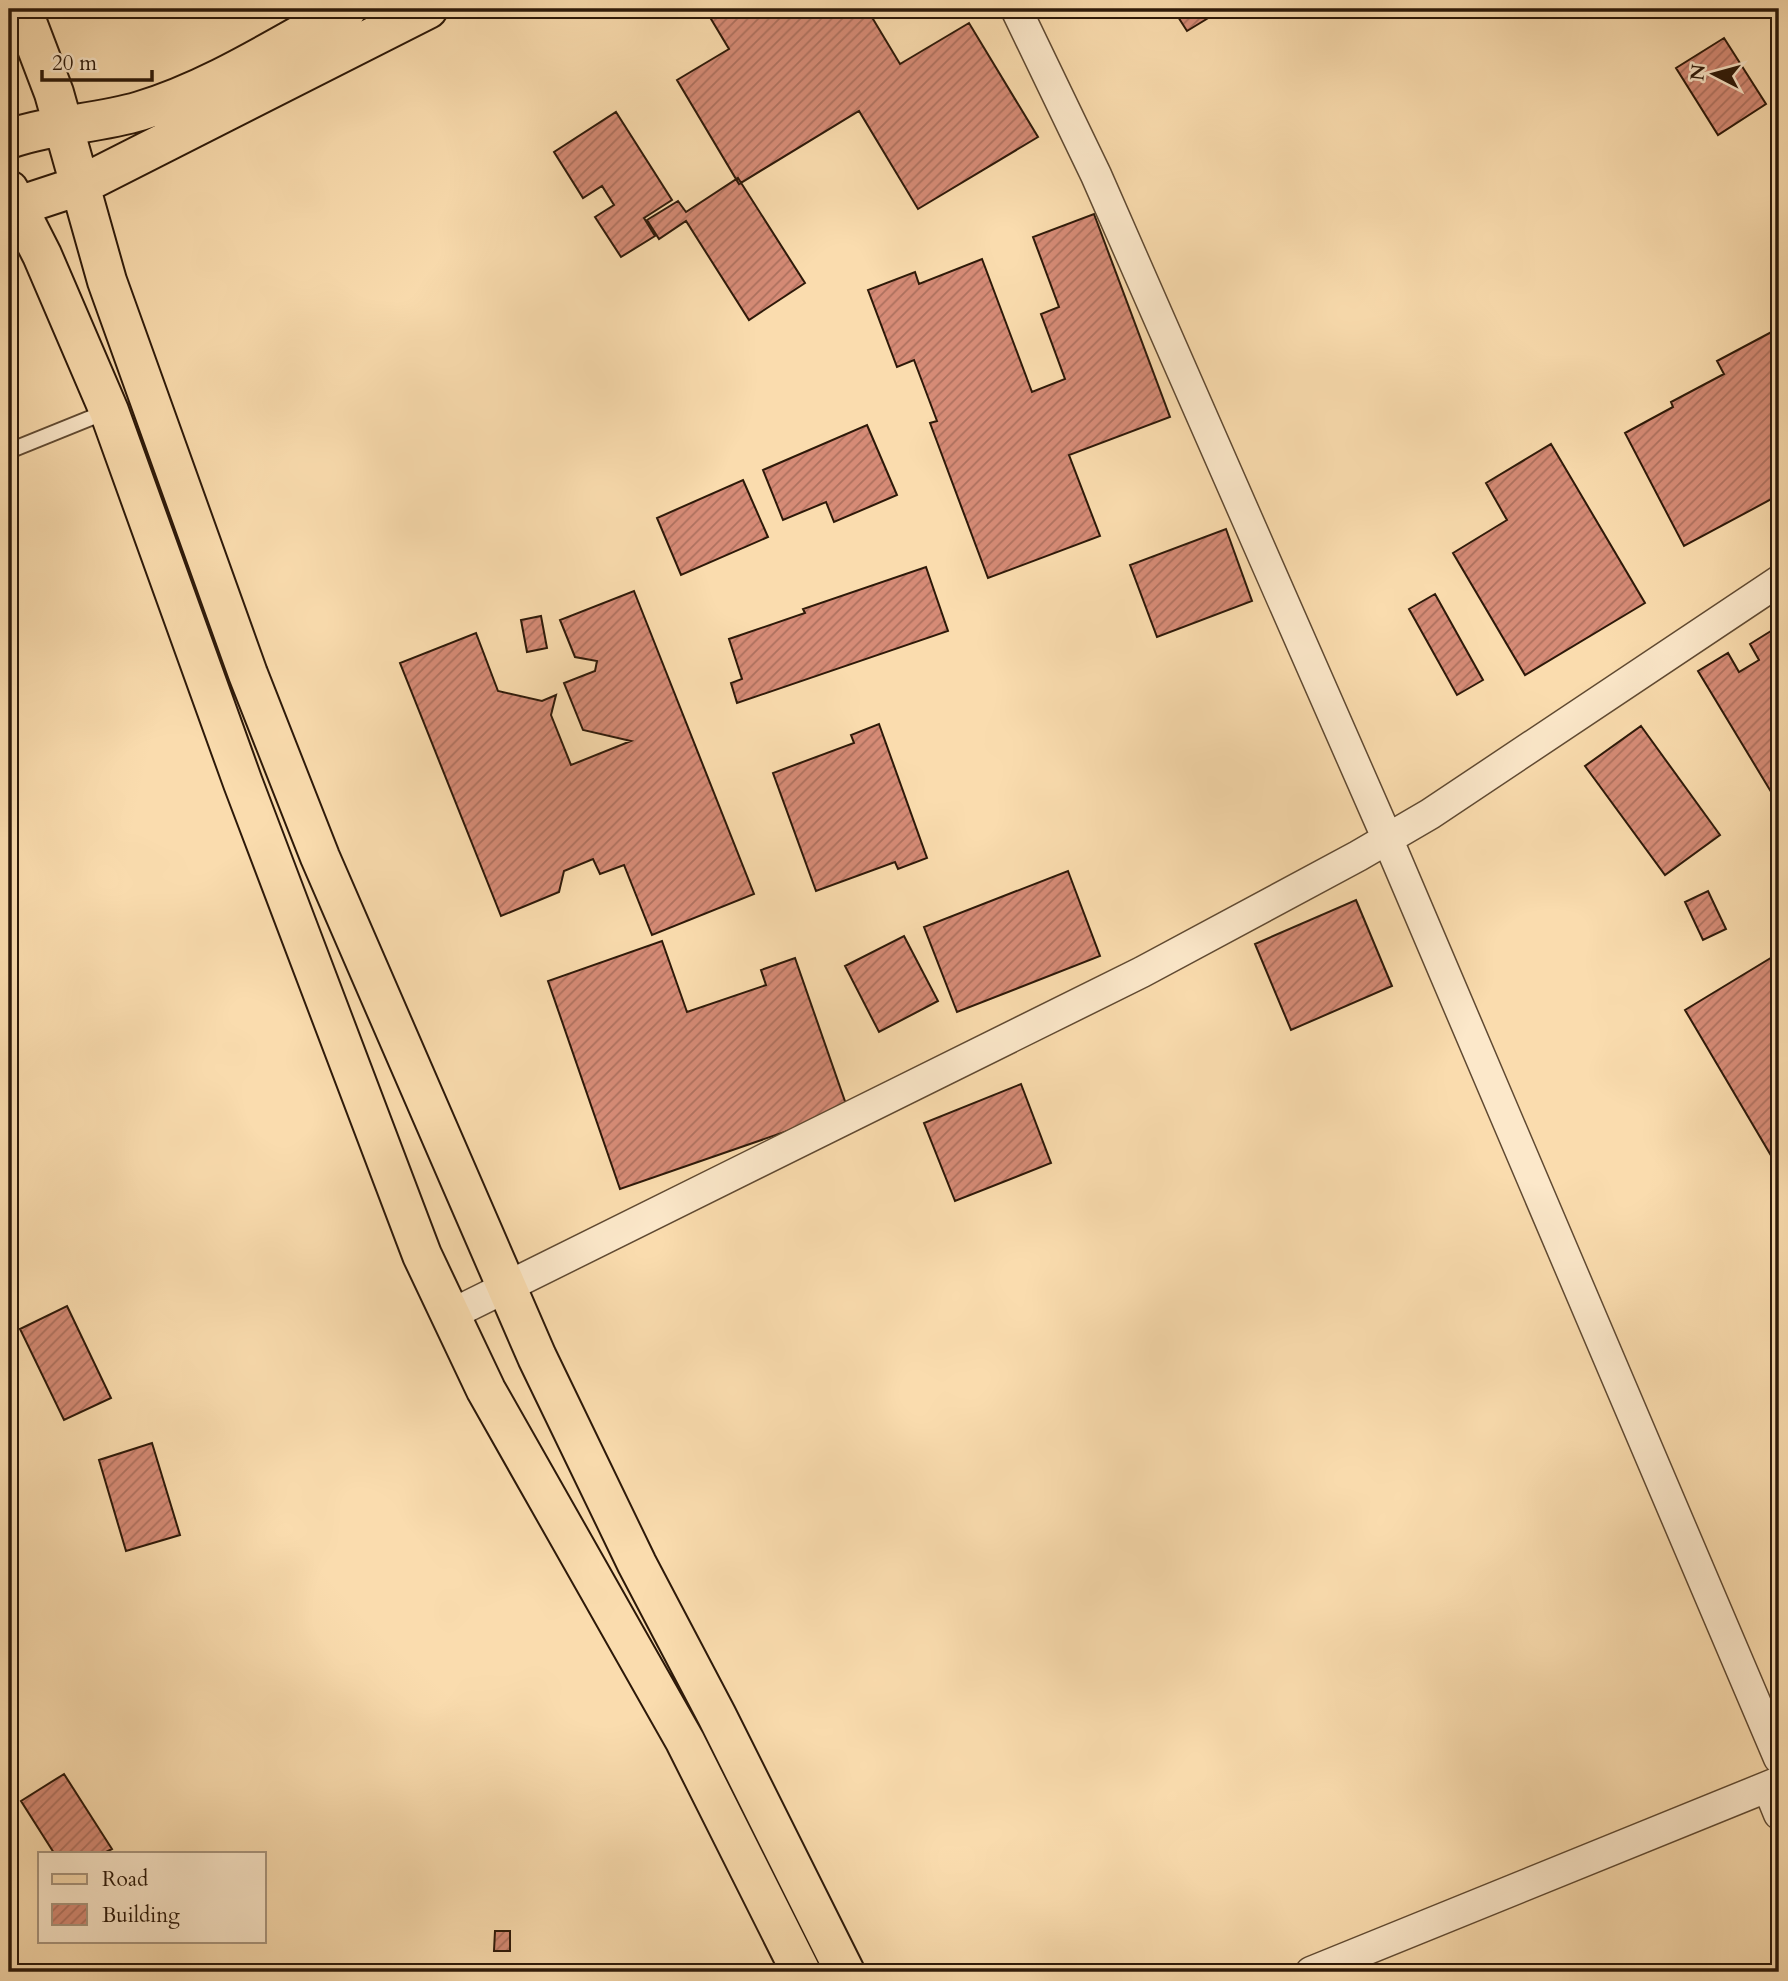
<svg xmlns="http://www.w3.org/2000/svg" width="1788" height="1981" font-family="Cardo,serif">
	<defs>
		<pattern id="building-hatch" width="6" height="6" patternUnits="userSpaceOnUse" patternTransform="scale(1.75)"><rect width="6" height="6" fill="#d68b76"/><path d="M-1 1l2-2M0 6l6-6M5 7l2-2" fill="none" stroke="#ae715f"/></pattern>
	</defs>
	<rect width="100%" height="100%" fill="#fadcae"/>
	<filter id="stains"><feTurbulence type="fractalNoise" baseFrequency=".00286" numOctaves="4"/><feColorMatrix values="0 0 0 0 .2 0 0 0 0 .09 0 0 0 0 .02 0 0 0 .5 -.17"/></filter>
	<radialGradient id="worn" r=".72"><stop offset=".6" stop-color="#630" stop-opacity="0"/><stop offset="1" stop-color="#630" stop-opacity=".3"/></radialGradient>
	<path fill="url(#building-hatch)" stroke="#2d1909" stroke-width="2" d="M705,9H867L900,64L969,23L1038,137L918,209L859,111L739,184L677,80L729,49Z
		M1173,9H1223L1187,31Z
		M1724,38L1766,104L1718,135L1676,68Z
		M616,112L672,200L644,218L655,236L621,257L595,217L614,205L602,186L583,198L554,152Z
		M738,178L805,283L749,320L686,221L659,239L647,220L678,201L686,212Z
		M1094,214L1170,417L1069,455L1100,536L988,578L930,423L937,421L914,360L897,367L868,290L915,272L919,284L982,259L1032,392L1065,379L1041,314L1059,307L1033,237Z
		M1779,328V495L1684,546L1625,433L1673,407L1671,402L1724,374L1717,361Z
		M867,425L897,495L834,522L826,502L783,520L763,470Z
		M1551,444L1645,603L1525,675L1453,553L1507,520L1486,483Z
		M743,480L768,537L681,575L657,518Z
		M1226,529L1252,601L1157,637L1130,565Z
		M926,567L948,631L737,703L731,683L742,679L729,639L805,613L803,609Z
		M634,591L754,894L652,935L624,865L600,874L593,859L564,871L559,892L501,916L400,663L476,633L498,691L542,701L556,695L551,715L571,765L631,741L583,730L564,683L595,671L597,661L575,657L560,620Z
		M1435,594L1483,680L1457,695L1409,609Z
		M541,616L547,648L527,652L521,620Z
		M1779,626V805L1698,671L1728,653L1739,672L1759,660L1750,644Z
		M879,724L927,858L898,869L895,862L816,891L773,773L854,743L851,735Z
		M1641,726L1720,835L1665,875L1585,766Z
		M1068,871L1100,956L957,1012L924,927Z
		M1708,891L1726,929L1703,940L1685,902Z
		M1356,900L1392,986L1291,1030L1255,944Z
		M904,936L938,1001L879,1032L845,966Z
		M662,941L687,1012L766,985L761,970L795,958L848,1110L620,1189L548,981Z
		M1779,953V1169L1685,1010Z
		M1021,1084L1051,1163L955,1201L924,1123Z
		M67,1306L111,1398L64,1420L20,1329Z
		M152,1443L180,1535L126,1551L99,1460Z
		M64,1774L112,1849L104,1853H54L21,1801Z
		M495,1931H510V1951H494Z"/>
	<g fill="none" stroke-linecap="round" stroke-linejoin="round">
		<defs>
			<path id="service" d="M9,451L108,411"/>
			<path id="minor" d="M1016,9L1096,175L1388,840L1779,1758
				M450,1315L1142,972L1358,856L1430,814L1779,581
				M1768,1787L1779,1814
				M1311,1972L1779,1782"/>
			<path id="primary" d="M22,9L54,93L107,281L248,674L320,857L537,1357L637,1564L717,1716L845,1972
				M9,139C51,124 97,124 140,111C213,89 280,45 347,9
				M9,190L42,255L109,411L243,783L422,1255L486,1390L685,1741L801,1972
				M9,209L79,186L428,9"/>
		</defs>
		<use href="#service" stroke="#604a32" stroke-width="18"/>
		<use href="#minor" stroke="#604a32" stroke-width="33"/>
		<use href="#primary" stroke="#2d1909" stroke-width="42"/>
		<use href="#service" stroke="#fce8ca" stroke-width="14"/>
		<use href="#minor" stroke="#fce8ca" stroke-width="30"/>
		<use href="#primary" stroke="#fadcae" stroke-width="38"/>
	</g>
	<rect width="1788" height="1981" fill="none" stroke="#fadcae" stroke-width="35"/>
	<rect x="10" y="10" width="1767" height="1960" fill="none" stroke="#2d1909" stroke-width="3.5"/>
	<rect x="18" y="18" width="1753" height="1946" fill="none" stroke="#2d1909" stroke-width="2"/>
	<rect x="38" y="1852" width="228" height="91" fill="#fce8ca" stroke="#a9957d" stroke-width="2"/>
	<rect x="52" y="1874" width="35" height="10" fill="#fadcae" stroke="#a9957d" stroke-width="2"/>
	<text x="102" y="1886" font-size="21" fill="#2d1909">Road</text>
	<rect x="52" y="1904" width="35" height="21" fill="url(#building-hatch)" stroke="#a9957d" stroke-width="2"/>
	<text x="102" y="1922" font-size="21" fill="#2d1909">Building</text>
	<g transform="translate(1714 74) rotate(276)" stroke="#fce8ca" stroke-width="5" paint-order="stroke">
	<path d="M0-5L12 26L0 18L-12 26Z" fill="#2d1909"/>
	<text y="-10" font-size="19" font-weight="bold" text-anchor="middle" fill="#2d1909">N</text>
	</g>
	<path d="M42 70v10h110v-10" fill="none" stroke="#2d1909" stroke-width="3.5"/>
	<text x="52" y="70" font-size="21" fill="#2d1909" stroke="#fce8ca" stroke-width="5" paint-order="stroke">20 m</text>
	<rect width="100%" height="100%" filter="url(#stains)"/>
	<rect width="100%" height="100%" fill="url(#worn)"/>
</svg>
